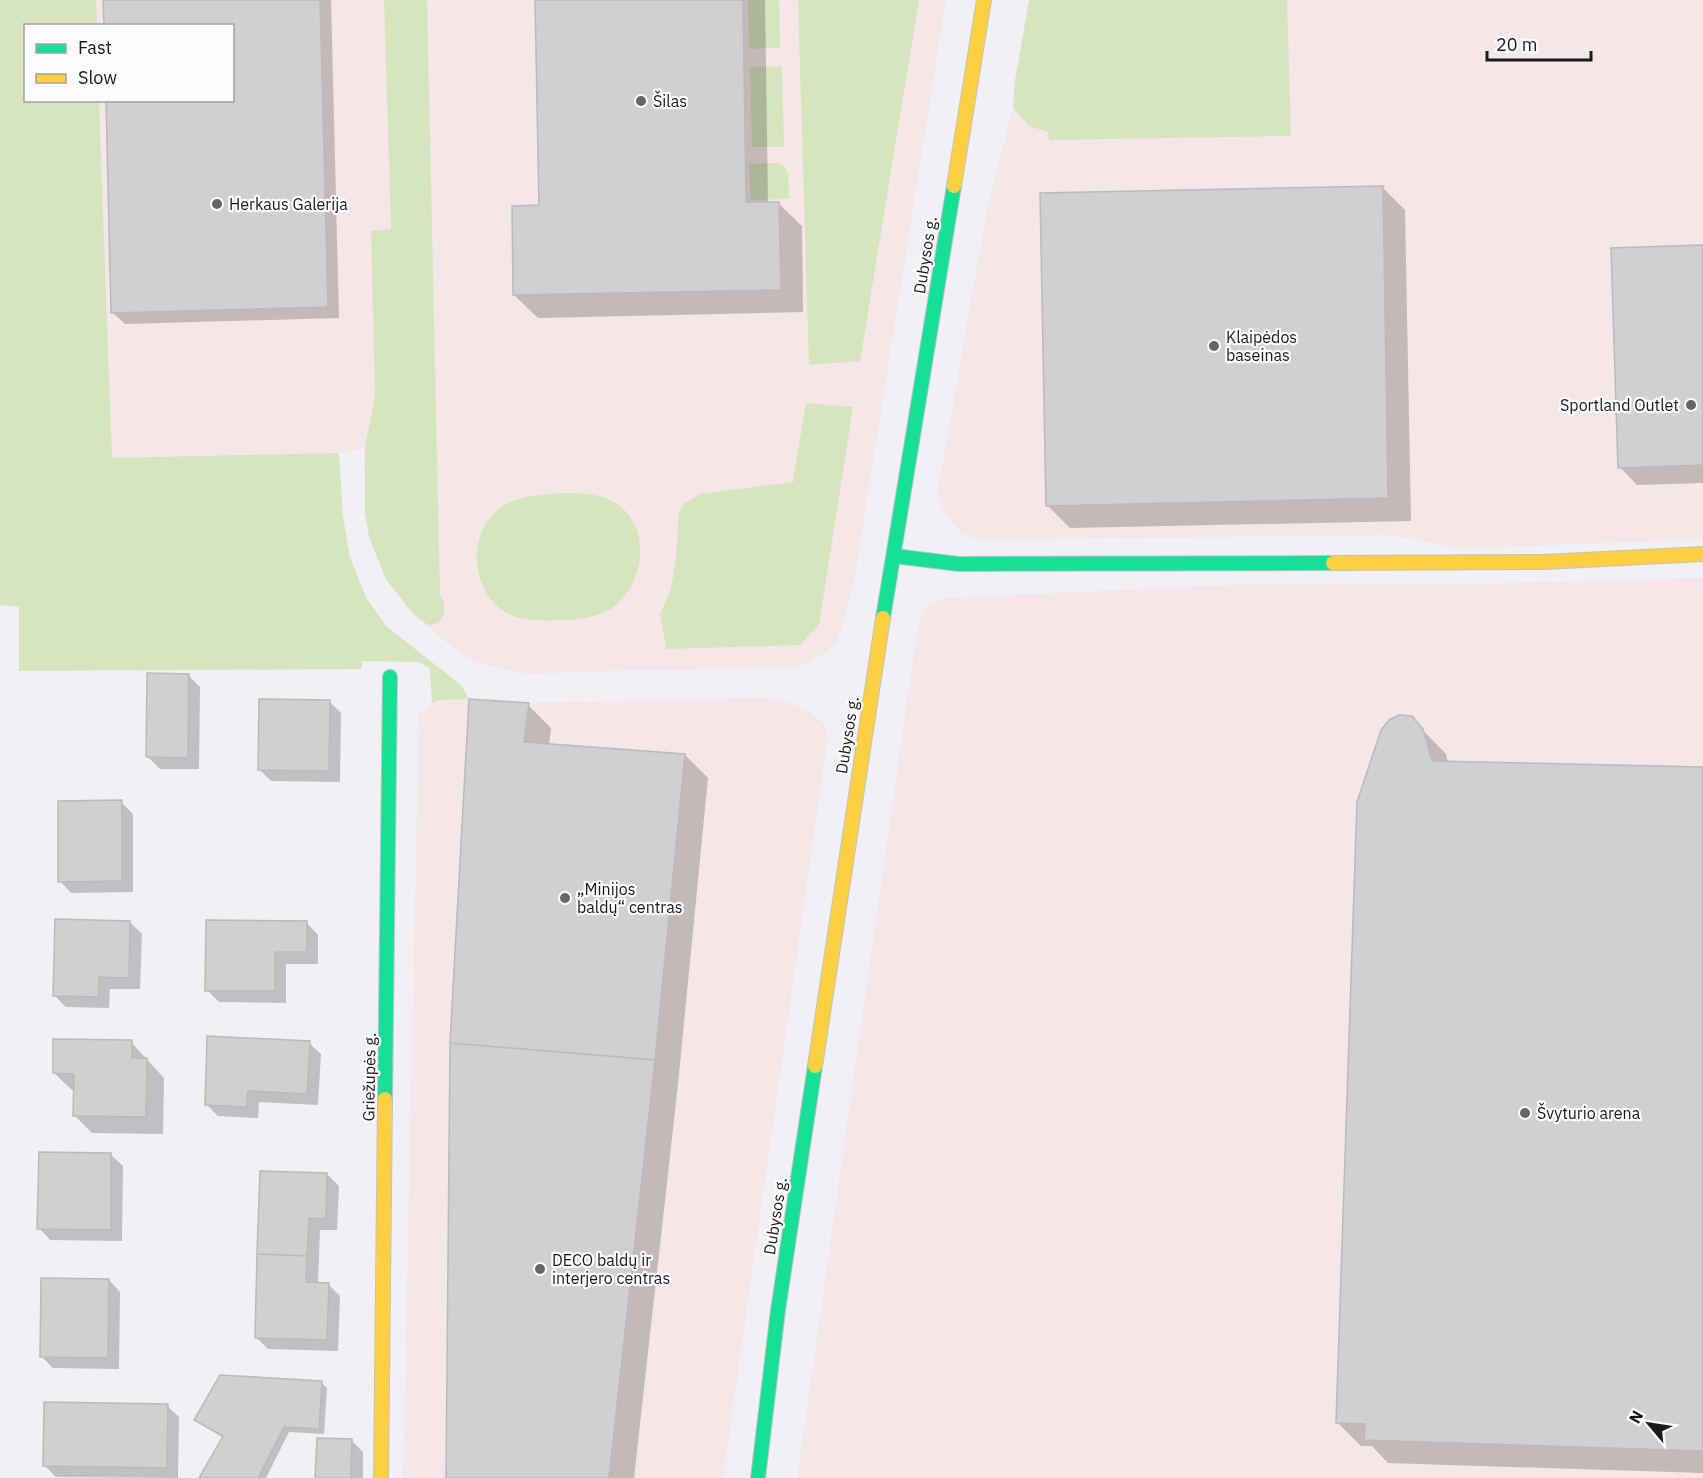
<svg xmlns="http://www.w3.org/2000/svg" width="1703" height="1478" font-family="'IBM Plex Sans',sans-serif">
	<rect width="100%" height="100%" fill="#f0f0f5"/>
	<path fill="#f5e6e8" d="M96,0H946L854,582L841,631L834,646L810,662L793,668L639,670L527,674L481,664L458,652L414,615L386,579L369,537L365,513L364,449L339,453L112,459L99,101L232,100V26L97,25Z
		M1029,0H1703V539L1452,549L1421,540L1381,535L978,540L961,532L947,516L937,496L986,215L1013,108L1015,81Z
		M1703,578V1478H797L914,652L919,624L927,605L944,598L1253,584H1470Z
		M769,698L793,704L813,714L823,723L828,735L723,1478H403L419,713L438,700L469,699L529,703Z"/>
	<path fill="#d6e5be" d="M0,0H96L97,25L26,26V100L99,101L112,458L339,453L343,516L350,558L367,599L386,626L461,685L469,699L438,700L432,704L430,669L419,662L362,661V669L19,671V607L0,605Z
		M384,0H427L440,594C446,604 446,613 439,623L428,625L414,615L386,579L369,537L365,513V448L375,396L371,231L391,229Z
		M748,0H779L780,48L749,49Z
		M798,0H919L860,361L809,365Z
		M1029,0H1287L1291,136L1049,140L1048,132L1029,126L1013,108L1015,81Z
		M782,66L784,147H752L750,67Z
		M778,163C792,167 788,186 789,199L751,200L749,164Z
		M806,403L853,407L819,625L800,645L666,649L660,614L670,591L675,567L679,512L684,504L699,494L793,482Z
		M561,493C579,493 598,493 614,502C654,526 645,588 609,610C595,617 580,620 565,620C547,621 523,622 507,613C467,590 466,524 508,503C523,495 544,495 561,493Z"/>
	<path fill="#0003" d="M105,0H331L339,318L125,324L113,313L232,100V26Z
		M537,0H765L768,203H778L802,226L803,312L538,318L514,295L541,206Z
		M1382,187L1405,210L1411,521L1070,528L1047,505Z
		M1703,246V483L1637,485L1620,467Z
		M188,675L200,687L199,769H160L148,757Z
		M471,700L528,705L551,728L549,746L685,755L708,778L678,1084L634,1478H448Z
		M329,701L341,713L340,782L271,781L259,769Z
		M1411,718L1446,754L1448,763L1703,769V1473L1388,1463L1372,1446H1361L1338,1423Z
		M121,802L133,814V892L71,893L60,881Z
		M130,922L142,934L140,989H110L109,1008L66,1007L54,995Z
		M307,923L318,935V964H286V1003L219,1002L207,990Z
		M131,1042L164,1078L163,1134L92,1133L74,1115L75,1090H72L54,1073Z
		M309,1043L321,1054L318,1105L259,1102L258,1118L218,1116L206,1104Z
		M111,1155L123,1166L122,1241L50,1240L39,1228Z
		M327,1174L339,1186L337,1230H320L318,1283L328,1284L340,1296L338,1351L268,1349L256,1337Z
		M109,1280L120,1292L119,1369L53,1368L41,1356Z
		M322,1383L327,1388L324,1434L289,1432L266,1478H201L224,1438L202,1425L196,1420Z
		M167,1406L179,1417L178,1478L56,1477L44,1465Z
		M352,1441L363,1452V1478H317Z"/>
	<path fill="#d1d0d1" stroke="#bbbabb" stroke-width="1.5" d="M103,0H320L328,307L111,313L106,100H232V26H104Z
		M535,0H743L746,202H779L781,290L513,295L512,206L539,205Z
		M1383,186L1388,498L1046,506L1040,193Z
		M1703,245V465L1618,468L1611,248Z
		M147,673L189,674L188,758L146,757Z
		M259,699L330,700L329,771L258,770Z
		M469,699L529,703L524,742L685,754L655,1060L450,1043Z
		M1399,715L1412,716L1423,729L1432,761L1703,767V1451L1364,1440L1365,1424L1336,1423L1357,802L1381,730L1389,720Z
		M122,800V881L58,882V801Z
		M55,919L130,921L129,978L99,977L98,997L53,996Z
		M206,920L307,921V952H275V991H205Z
		M207,1036L310,1041L307,1094L248,1091L247,1107L205,1105Z
		M53,1039L132,1040V1058H147L146,1117L73,1116L74,1074L53,1073Z
		M450,1043L655,1060L609,1478H446Z
		M39,1152L111,1153V1230L37,1229Z
		M260,1171L327,1173L326,1219L309,1218L307,1256L257,1254Z
		M257,1254L307,1256L306,1282L329,1283L327,1340L255,1338Z
		M41,1278L109,1279L108,1358L40,1357Z
		M220,1375L322,1381L319,1429L284,1427L258,1478H199L223,1436L194,1420Z
		M44,1402L168,1404L167,1468L43,1466Z
		M317,1438L352,1439L351,1478H315Z"/>
	<g fill="none" stroke-linecap="round" stroke-linejoin="round">
		<defs>
			<path id="fast" d="M894,556L959,564L1333,563
				M883,618L954,186
				M385,1099L390,677
				M758,1478L778,1310L815,1066"/>
			<path id="slow" d="M954,186L984,0
				M1333,563L1544,562L1703,554
				M815,1066L883,618
				M381,1478L385,1099"/>
		</defs>
		<use href="#fast" stroke="#c2c2c7" stroke-width="16"/>
		<use href="#slow" stroke="#c2c2c7" stroke-width="16"/>
		<use href="#fast" stroke="#16e098" stroke-width="14"/>
		<use href="#slow" stroke="#ffcf43" stroke-width="14"/>
	</g>
	<g fill="#656569" stroke="#fcfcfe" stroke-width="2">
		<circle cx="641" cy="101" r="6"/>
		<circle cx="217" cy="204" r="6"/>
		<circle cx="1214" cy="346" r="6"/>
		<circle cx="1691" cy="405" r="6"/>
		<circle cx="565" cy="898" r="6"/>
		<circle cx="1525" cy="1113" r="6"/>
		<circle cx="540" cy="1269" r="6"/>
	</g>
	<g text-anchor="middle" stroke-width="4.5" stroke-linejoin="round" paint-order="stroke">
		<g font-size="16" fill="#1a1a1d" stroke="#fcfcfe" text-anchor="start">
			<text x="653" y="107">Šilas</text>
			<text x="229" y="210">Herkaus Galerija</text>
			<text x="1226" y="343">Klaipėdos<tspan x="1226" dy="18">baseinas</tspan></text>
			<text x="1679" y="411" text-anchor="end">Sportland Outlet</text>
			<text x="577" y="895">„Minijos<tspan x="577" dy="18">baldų“ centras</tspan></text>
			<text x="1537" y="1119">Švyturio arena</text>
			<text x="552" y="1266">DECO baldų ir<tspan x="552" dy="18">interjero centras</tspan></text>
		</g>
		<g font-size="16" fill="#1a1a1d" stroke="#fcfcfe">
			<text transform="translate(925 255) rotate(-81)" y="6">Dubysos g.</text>
			<text transform="translate(847 735) rotate(-81)" y="6">Dubysos g.</text>
			<text transform="translate(369 1077) rotate(-89)" y="6">Griežupės g.</text>
			<text transform="translate(775 1216) rotate(-81)" y="6">Dubysos g.</text>
		</g>
	</g>
	<rect x="24" y="24" width="210" height="78" fill="#fcfcfe" stroke="#a2a2a4" stroke-width="1.5"/>
	<rect x="36" y="44" width="30" height="9" fill="#16e098" stroke="#a2a2a4" stroke-width="1.5"/>
	<text x="78" y="54" font-size="18" fill="#1a1a1d">Fast</text>
	<rect x="36" y="74" width="30" height="9" fill="#ffcf43" stroke="#a2a2a4" stroke-width="1.5"/>
	<text x="78" y="84" font-size="18" fill="#1a1a1d">Slow</text>
	<g transform="translate(1649 1424) rotate(299)" stroke="#fcfcfe" stroke-width="4.5" paint-order="stroke">
	<path d="M0-4.5L10 22L0 15L-10 22Z" fill="#1a1a1d"/>
	<text y="-9" font-size="16" font-weight="bold" text-anchor="middle" fill="#1a1a1d">N</text>
	</g>
	<path d="M1487 51v9h104v-9" fill="none" stroke="#1a1a1d" stroke-width="3"/>
	<text x="1496" y="51" font-size="18" fill="#1a1a1d" stroke="#fcfcfe" stroke-width="4.5" paint-order="stroke">20 m</text>
</svg>
